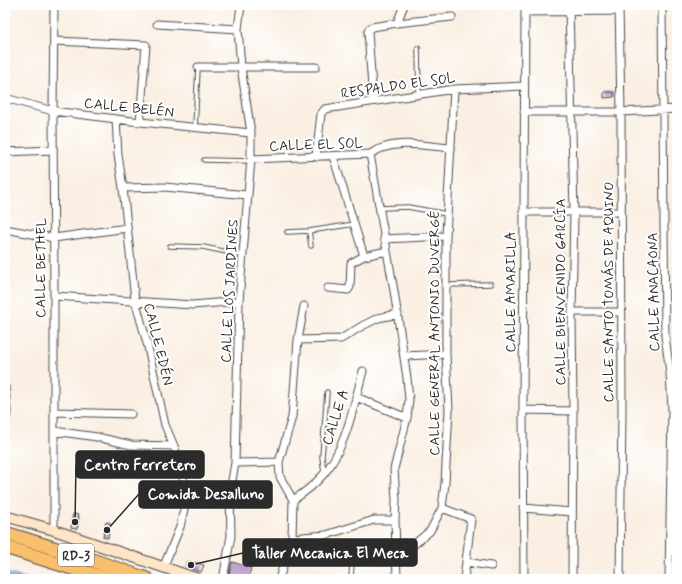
<svg xmlns="http://www.w3.org/2000/svg" width="682" height="584" font-family="Mynerve,sans-serif">
	<rect width="100%" height="100%" fill="#fff"/>
	<filter id="ink" filterUnits="userSpaceOnUse"><feTurbulence type="fractalNoise" baseFrequency=".025" numOctaves="2"/><feDisplacementMap in="SourceGraphic" scale="8" xChannelSelector="R" yChannelSelector="G"/><feConvolveMatrix kernelMatrix="1 2 1 2 8 2 1 2 1" color-interpolation-filters="sRGB"/></filter>
	<filter id="wash" filterUnits="userSpaceOnUse"><feTurbulence type="fractalNoise" baseFrequency=".012" numOctaves="4" result="noise"/><feDisplacementMap in="SourceGraphic" scale="16" xChannelSelector="R" yChannelSelector="G"/><feGaussianBlur stdDeviation="0.9" result="paint"/><feColorMatrix in="noise" values="0 0 0 0 0 0 0 0 0 0 0 0 0 0 0 0 0 1.4 0 .05"/><feComposite in="paint" operator="in"/></filter>
	<g filter="url(#wash)">
		<rect width="100%" height="100%" fill="#faefe2"/>
		<path fill="#70a5dd" stroke="#4e6884" d="M5,573L29,579H5Z"/>
		<g id="blocks">
			<path fill="#bba1cf" d="M604,92H614V97L604,98Z
				M73,514L79,515L77,529L71,528Z
				M106,522L110,523L108,538L103,537Z
				M189,561L204,565L201,572L187,567Z
				M232,562L251,568L248,579H228Z"/>
		</g>
	</g>
	<g filter="url(#ink)">
		<use href="#blocks" fill-opacity="0" stroke="#4a4846" stroke-width="1"/>
		<g fill="none" stroke-linecap="round" stroke-linejoin="round">
			<defs>
				<path id="service" d="M418,48L419,95
					M195,127L198,68
					M204,160L251,161
					M380,208L408,207L447,214
					M309,231L311,246
					M287,232L309,231L355,224
					M170,246L203,247L242,255
					M446,285L491,284
					M324,472L322,457L327,392
					M351,577C352,568 351,554 358,547H364L396,557"/>
				<path id="minor" d="M569,5L574,213L572,312L573,411L572,579
					M619,5L621,112L622,409L620,579
					M662,5L665,336L670,373L672,409L669,579
					M525,12L619,11
					M397,23L404,5
					M157,24L238,29
					M54,41L146,45L140,122
					M198,67H316
					M5,98L53,111L140,122L251,133
					M373,101L368,32L369,29L372,27L397,23L452,17
					M524,112H621L677,109
					M116,119L118,155L123,188L135,300L147,343L165,425L174,446L182,472L185,489L184,509L180,527L163,568
					M5,152L53,150
					M370,154L394,291L407,378L409,400L407,418L394,469L396,500L395,520L397,579
					M333,156L364,256
					M316,157L321,114L325,109L454,89L524,86
					M251,159L370,154C393,138 424,146 451,148
					M123,188L165,187L247,195
					M523,212H620
					M5,229L54,238L127,228
					M384,239L446,236
					M328,288L348,290L350,287L351,263L364,256L387,251
					M54,296L193,305L239,301
					M572,312H621
					M298,340L341,339L362,326L378,318L398,314
					M405,356L446,354
					M5,387L7,412L5,425
					M356,397L407,418
					M523,410L573,411
					M54,412L131,414
					M54,431L97,437L131,445L174,446
					M235,463L279,462
					M293,500C304,493 314,485 323,475C346,449 354,404 363,371
					M442,508L471,519L464,579
					M523,508L572,512
					M54,530V296L53,111L54,5
					M292,538L326,535L374,520H395
					M396,557L411,547L430,531L442,508L445,483L449,410L446,354V236L454,89
					M466,562L491,566
					M223,579L231,536L230,492L235,463L239,301L251,159V133L241,67L238,29L241,5
					M279,579L292,538L293,500L280,477L279,462L292,417L298,340L304,306
					M524,579L523,410L525,5"/>
				<path id="secondary" d="M5,516L54,530L198,579"/>
				<path id="motorway" d="M5,533L89,559L147,579
					M5,547L107,579"/>
			</defs>
			<use href="#service" stroke="#4a4846" stroke-width="5.5"/>
			<use href="#minor" stroke="#4a4846" stroke-width="9"/>
			<use href="#secondary" stroke="#4a4846" stroke-width="12"/>
			<use href="#motorway" stroke="#4a4846" stroke-width="15"/>
			<use href="#service" stroke="#fff" stroke-width="3.5"/>
			<use href="#minor" stroke="#fff" stroke-width="7"/>
			<use href="#secondary" stroke="#fde5c5" stroke-width="10"/>
			<use href="#motorway" stroke="#f9bf6d" stroke-width="13"/>
		</g>
	</g>
	<g text-anchor="middle" stroke-width="4" stroke-linejoin="round" paint-order="stroke">
		<rect fill="#fff" stroke="#6b6b6b" stroke-width="1" x="58" y="544" width="36" height="22" rx="3"/>
		<g font-size="13" font-weight="bold" fill="#2b2b2b">
			<text x="76" y="560">RD-3</text>
		</g>
		<g font-size="14" fill="#2b2b2b" stroke="#fff">
			<text transform="translate(398 85) rotate(-8)" y="5">RESPALDO EL SOL</text>
			<text transform="translate(129 107) rotate(6)" y="5">CALLE BELÉN</text>
			<text transform="translate(316 144) rotate(-2)" y="5">CALLE EL SOL</text>
			<text transform="translate(40 268) rotate(-90)" y="5">CALLE BETHEL</text>
			<text transform="translate(229 291) rotate(-87)" y="5">CALLE LOS JARDINES</text>
			<text transform="translate(510 292) rotate(-90)" y="5">CALLE AMARILLA</text>
			<text transform="translate(560 292) rotate(-90)" y="5">CALLE BIENVENIDO GARCÍA</text>
			<text transform="translate(608 292) rotate(-90)" y="5">CALLE SANTO TOMÁS DE AQUINO</text>
			<text transform="translate(653 292) rotate(-91)" y="5">CALLE ANACAONA</text>
			<text transform="translate(434 333) rotate(-90)" y="5">CALLE GENERAL ANTONIO DUVERGÉ</text>
			<text transform="translate(159 344) rotate(76)" y="5">CALLE EDÉN</text>
			<text transform="translate(335 417) rotate(-72)" y="5">CALLE A</text>
		</g>
	</g>
	<path fill="none" stroke="#2b2b2b" stroke-width="1.5" d="M75 522L76 465M107 530L139 494M191 565L243 553"/>
	<g fill="#2b2b2b" stroke="#fff" stroke-width="1.5">
		<circle cx="75" cy="522" r="4"/>
		<circle cx="107" cy="530" r="4"/>
		<circle cx="191" cy="565" r="4"/>
	</g>
	<g fill="#2b2b2b" stroke="#2b2b2b" stroke-width="1.5">
		<rect x="76" y="451" width="128" height="27" rx="4"/>
		<rect x="139" y="481" width="133" height="27" rx="4"/>
		<rect x="243" y="539" width="174" height="27" rx="4"/>
	</g>
	<g font-size="15" text-anchor="middle" font-weight="bold" fill="#fff">
		<text x="140" y="470">Centro Ferretero</text>
		<text x="206" y="499">Comida Desalluno</text>
		<text x="330" y="558">Taller Mecanica El Meca</text>
	</g>
	<rect width="682" height="584" fill="none" stroke="#fff" stroke-width="20"/>
</svg>
